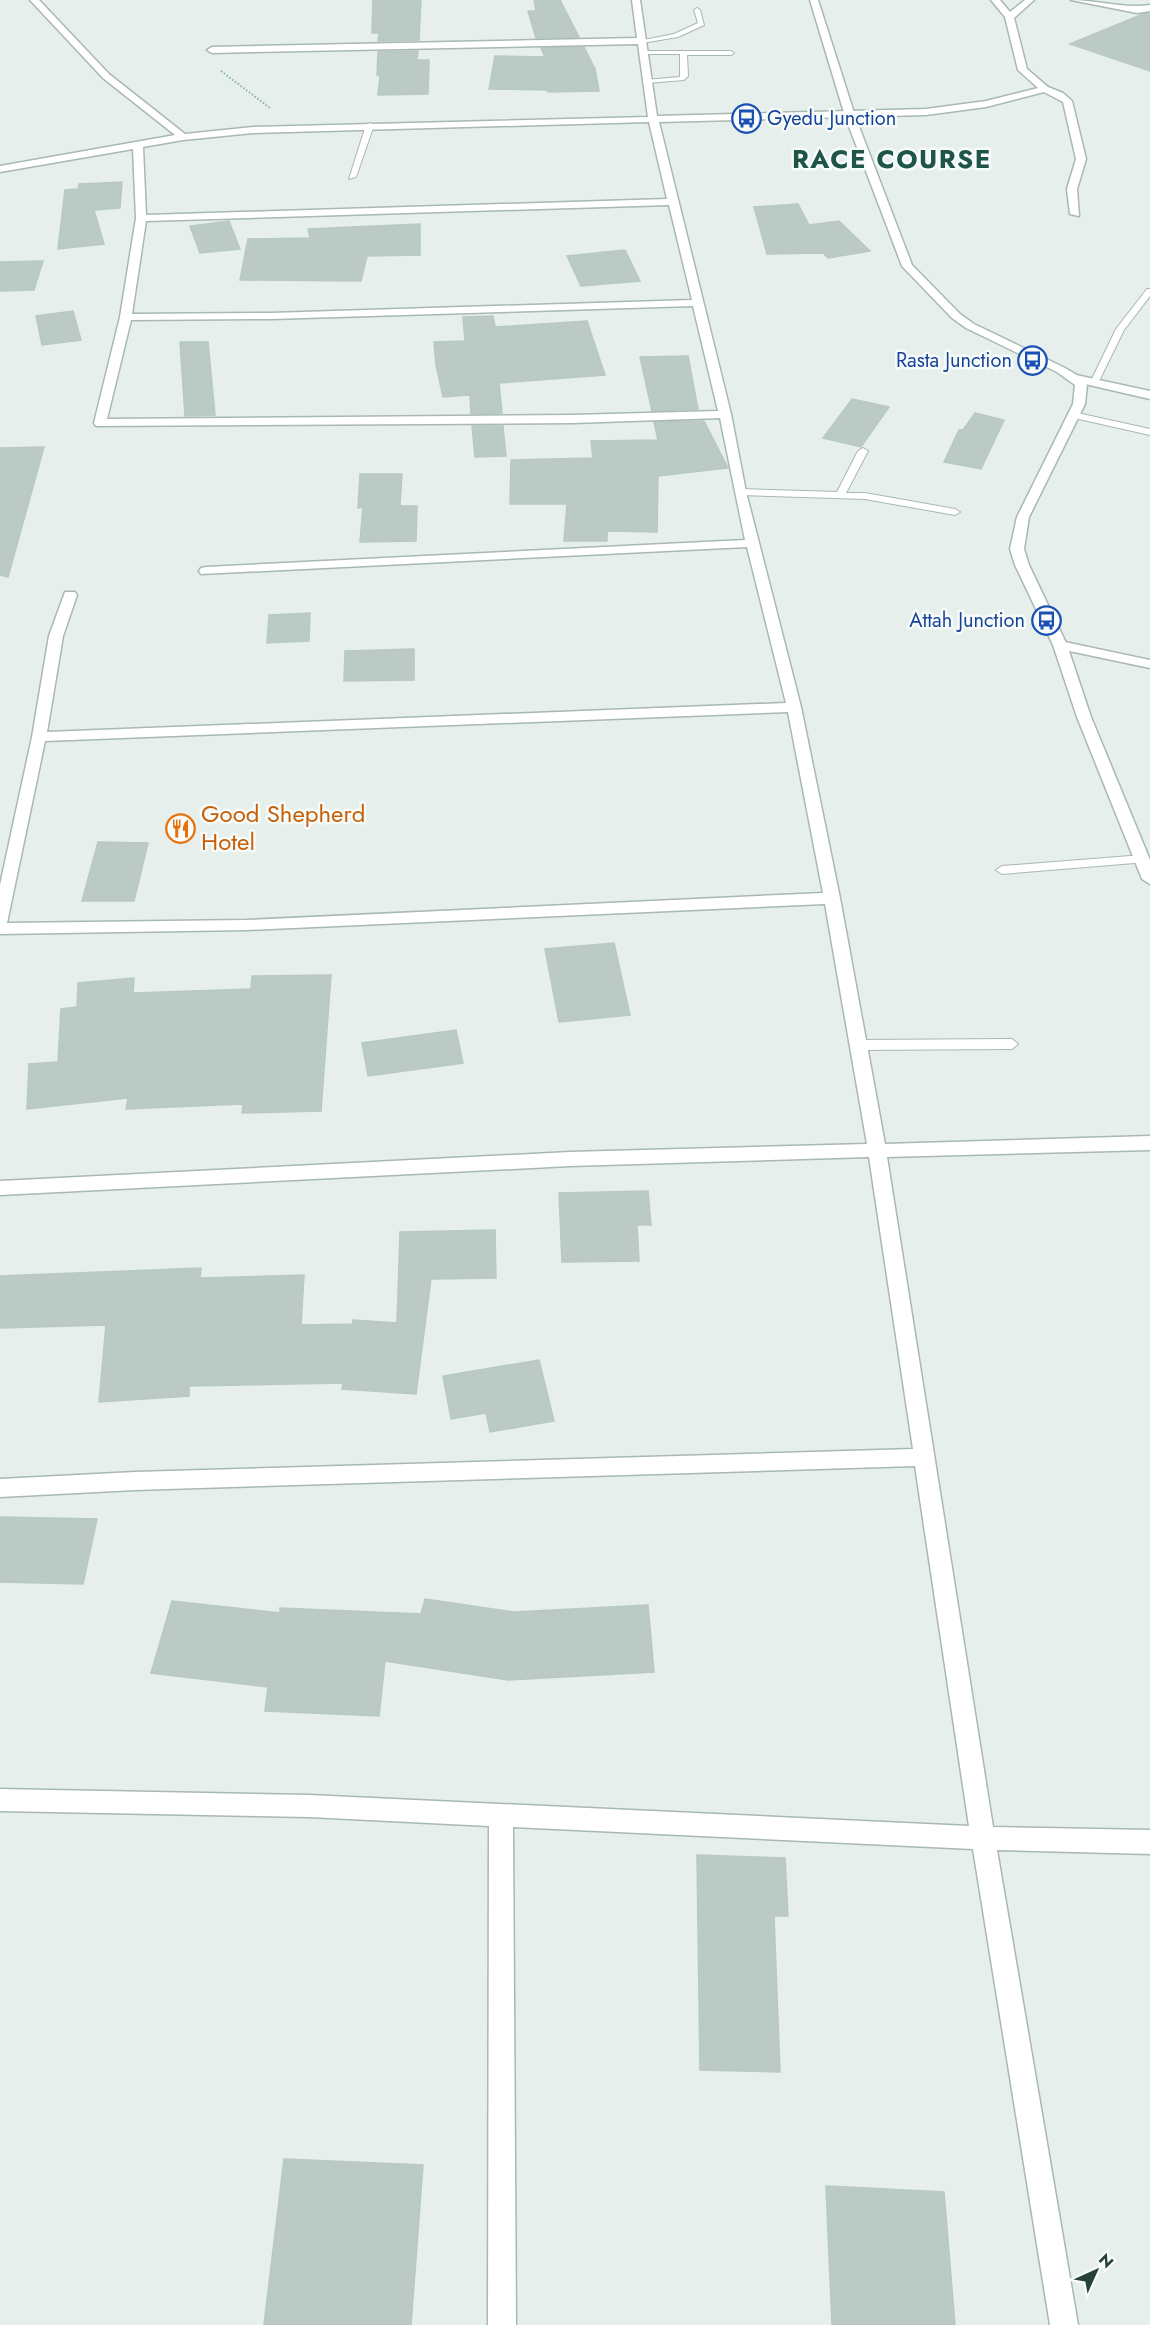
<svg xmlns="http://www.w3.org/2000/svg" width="1150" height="2325" font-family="Jost,sans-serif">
	<rect width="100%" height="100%" fill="#e6efeb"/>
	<path fill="#bbcac4" stroke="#b8c9c2" stroke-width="1.5" d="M373,0H421L419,40L378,41L379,33H372Z
		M534,0H560L579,37L536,38L528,11H536Z
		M1150,13V71L1070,44L1143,14Z
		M584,47L595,69L599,91L548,92V90L489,89L495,56L545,57L541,48Z
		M418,51L417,60H429L428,94L378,95L380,75H377L378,52Z
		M122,182L120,208L94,210L104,244L58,249L65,190L78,189L79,184Z
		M798,204L809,225L839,221L870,251L828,258L823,253L767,254L754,207Z
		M229,221L240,249L200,253L190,226Z
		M420,224V255L367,256L361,281L240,280L248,239L310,238L308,229Z
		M625,250L640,281L581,286L567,256Z
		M43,261L34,290L0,291V262Z
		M73,311L81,340L42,345L36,316Z
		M493,316L495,327L587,321L605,375L499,383L502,413L471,414L470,395L443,397L436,365L434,342L465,341L463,317Z
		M180,342H208L215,415L185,416Z
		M688,356L698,409L652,411L640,357Z
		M852,399L889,407L861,447L823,438Z
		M975,413L1004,420L981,469L944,462L959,430H963Z
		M704,421L728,468L658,476L657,532L607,531V541H564L567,504H510L511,460L593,458L591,441L658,440L654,422Z
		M472,426H503L506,456L475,457Z
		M44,447L8,577L0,575V448Z
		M360,474H402L400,506H417L416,541L360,542L363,507L358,508Z
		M310,613L309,641L267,643L269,615Z
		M414,649V680L344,681L345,651Z
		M98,842L148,843L134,901H82Z
		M614,943L630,1015L559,1022L545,949Z
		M331,975L321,1111L242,1113L243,1104L126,1109L128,1098L27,1109L29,1064L58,1062L61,1009L77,1007L78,983L134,978L133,993L251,989L252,976Z
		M456,1030L463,1063L368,1076L362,1043Z
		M648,1191L651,1225H637L639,1261L562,1262L559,1193Z
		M495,1230L496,1278L431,1279L416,1394L342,1389L343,1383L189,1386V1396L99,1402L106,1325L0,1328V1276L201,1268L200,1278L304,1275L301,1325L353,1324V1320L397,1323L400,1232Z
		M539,1360L554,1421L490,1432L486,1413L451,1419L443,1376Z
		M0,1517L97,1519L83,1584L0,1582Z
		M425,1599L514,1612L648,1605L654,1672L508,1680L385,1661L379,1716L265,1711L268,1687L151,1673L172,1601L280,1613V1608L421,1614Z
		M697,1855L785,1858L788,1916H774L780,2072L700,2070Z
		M284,2159L423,2165L411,2325H264Z
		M826,2186L944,2192L955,2325H832Z"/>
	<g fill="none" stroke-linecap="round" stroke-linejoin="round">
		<defs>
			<path id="service" d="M697,8L700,10L704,25L678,37L642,43L639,41L674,34L698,23L694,10Z
				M641,51H731L734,53L731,55H687L688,76L684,80L647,83L645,80L680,77V54H643Z
				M370,123L374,125L356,177L349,179L366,125Z
				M1147,289H1150V296L1124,330L1098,383L1091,385L1090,383L1116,329Z
				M1073,412L1150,429V435L1070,417L1069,415Z
				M863,448L868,451L846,493H865L955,509L960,512L955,515L865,499L740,495L735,492L740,489L837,492L858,451Z
				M1143,855L1149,859L1147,862L1002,874L996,870L1002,866Z
				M1012,1039L1018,1044L1012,1049L858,1050L852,1045L858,1040Z"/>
			<path id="minor" d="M30,0H39L109,74L185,134L253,127L648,117L638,44L212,53L207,50L212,47L637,38L632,0H640L657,116L926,109L986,101L1038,88L1018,70L1005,17L991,0H1000L1010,12L1025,0H1034L1014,18L1027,69L1048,87L1063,93L1072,101L1086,159L1077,189L1079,216L1070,214L1067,189L1076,159L1063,102L1044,92L986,107L926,115L659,122L731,414L746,492L801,707L840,898L885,1144L1150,1136V1150L887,1157L993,1827L1150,1830V1854L997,1850L1078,2325H1050L973,1849L513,1827L516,2325H488L489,1826L309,1817L0,1811V1789L309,1795L969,1826L915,1466L135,1490L0,1497V1479L135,1472L913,1449L869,1157L570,1166L0,1195V1181L570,1152L867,1144L825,904L246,930L0,934V885L32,737L49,636L65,592H75L77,595L63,636L47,732L786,703L747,547L201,574L199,571L201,568L206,567L745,540L720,418L573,423L96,426L94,423L120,317L136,218L133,149L0,172V166L175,135L103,78ZM649,122L667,199L146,215L143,147L183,140L253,133ZM669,205L692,300L271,313L132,314L146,221ZM693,306L718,411L573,415L107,419L131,320L271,319ZM788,712L823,893L246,920L7,923L45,741Z
				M1071,0C1097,0 1124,9 1150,5V11L1137,13Z
				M1076,375L1150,391V399L1072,381V377Z
				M1060,641L1150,660V668L1055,648L1053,645Z"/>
			<path id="tertiary" d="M810,0H818L855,116L912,265L960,314L974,324L1065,368L1080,377L1087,385L1085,404L1029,517L1024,549L1029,565L1067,645L1091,717L1150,860V884L1142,879L1077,717L1053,645L1015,565L1010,549L1017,517L1073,404L1075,385L1057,372L966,328L952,318L902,266L845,116Z"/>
		</defs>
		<use href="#service" stroke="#a8b8b2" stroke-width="2"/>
		<use href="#minor" stroke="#a8b8b2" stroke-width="3"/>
		<use href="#tertiary" stroke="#a8b8b2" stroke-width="3"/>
		<path stroke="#86b3a5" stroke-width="2" stroke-dasharray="1.5 2" stroke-linecap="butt" d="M221,71L270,108"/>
		<use href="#service" fill="#fff" fill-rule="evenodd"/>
		<use href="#minor" fill="#fff" fill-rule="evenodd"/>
		<use href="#tertiary" fill="#fff" fill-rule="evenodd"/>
	</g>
	<defs>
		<symbol id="bus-ring" viewBox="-11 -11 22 22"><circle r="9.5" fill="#f7fbf9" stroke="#1a4fb4" stroke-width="1.5"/><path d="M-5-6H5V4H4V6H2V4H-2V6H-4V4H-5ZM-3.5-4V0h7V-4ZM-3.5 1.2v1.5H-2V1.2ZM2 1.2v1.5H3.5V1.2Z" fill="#1a4fb4"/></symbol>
		<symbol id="restaurant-ring" viewBox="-11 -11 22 22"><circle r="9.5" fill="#f7fbf9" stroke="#e8710a" stroke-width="1.5"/><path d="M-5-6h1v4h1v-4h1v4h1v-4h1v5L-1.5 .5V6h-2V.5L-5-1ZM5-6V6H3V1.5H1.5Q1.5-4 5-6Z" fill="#e8710a"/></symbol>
	</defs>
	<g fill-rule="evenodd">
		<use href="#bus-ring" x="730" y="102" width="33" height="33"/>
		<use href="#bus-ring" x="1016" y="344" width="33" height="33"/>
		<use href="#bus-ring" x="1030" y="604" width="33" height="33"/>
		<use href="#restaurant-ring" x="164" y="812" width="33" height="33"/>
	</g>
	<g text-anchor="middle" stroke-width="5" stroke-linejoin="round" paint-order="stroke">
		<g font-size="20" fill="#164399" stroke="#f7fbf9" text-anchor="end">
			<text x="767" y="125" text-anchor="start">Gyedu Junction</text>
			<text x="1012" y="367">Rasta Junction</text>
			<text x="1025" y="627">Attah Junction</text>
		</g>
		<g font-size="24" fill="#c56008" stroke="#f7fbf9" text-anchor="start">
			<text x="201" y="822">Good Shepherd<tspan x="201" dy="28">Hotel</tspan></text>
		</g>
		<g font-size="26" font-weight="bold" letter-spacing="1.5" fill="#1f5548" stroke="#f7fbf9">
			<text x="892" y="168">RACE COURSE</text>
		</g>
	</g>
	<g transform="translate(1096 2271) rotate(45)" stroke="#f7fbf9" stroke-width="4.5" paint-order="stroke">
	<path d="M0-4.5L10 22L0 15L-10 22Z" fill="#24423a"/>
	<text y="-9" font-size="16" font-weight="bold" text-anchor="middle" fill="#24423a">N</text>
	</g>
</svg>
